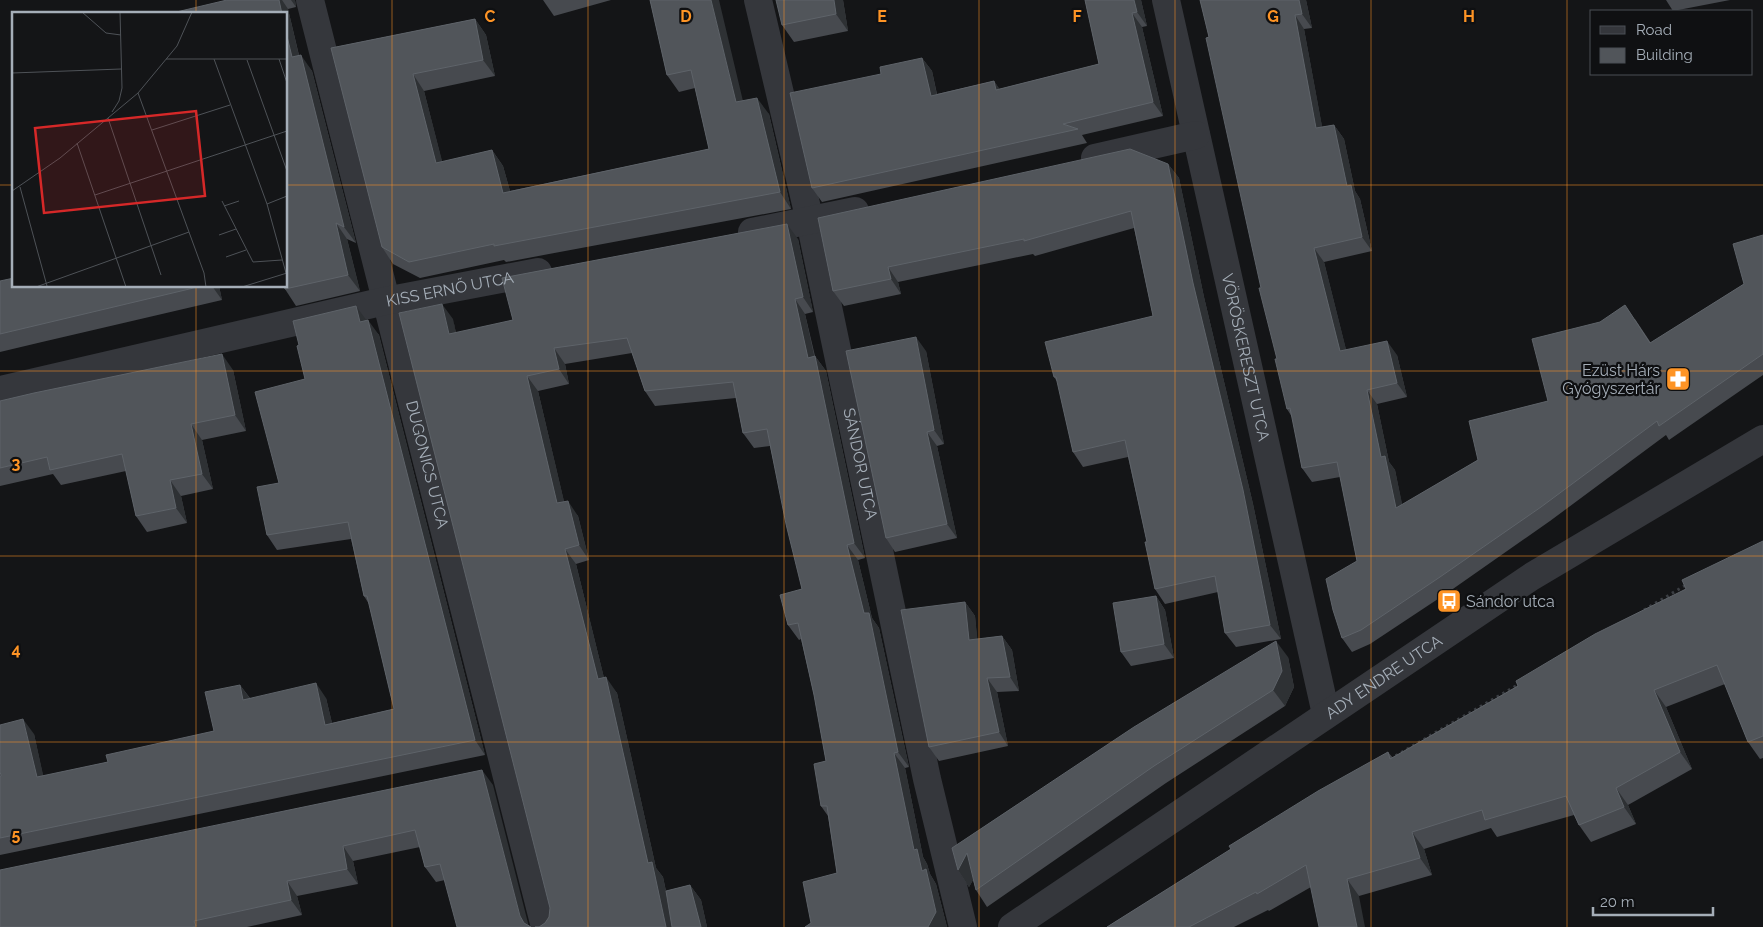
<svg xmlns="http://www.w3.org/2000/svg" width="1763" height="927" font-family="Raleway,sans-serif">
	<rect width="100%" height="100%" fill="#141517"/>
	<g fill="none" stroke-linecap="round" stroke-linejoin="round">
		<path stroke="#3b3e43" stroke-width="3" stroke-dasharray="2.5 4" stroke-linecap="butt" d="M1644,610L1686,585
			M1390,759L1521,683"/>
		<g stroke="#35373c" stroke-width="28">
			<path id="s1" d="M310,0L545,927"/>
			<path id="s2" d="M758,0L810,221L927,779L963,927"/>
			<path id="s3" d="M1166,0L1326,714"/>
			<path d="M1095,158L1196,135"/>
			<path d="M752,232L855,211"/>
			<path id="s4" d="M0,390L385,301L538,272"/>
			<path id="s5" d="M1012,927L1531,577L1763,439"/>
		</g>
	</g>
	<path fill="#474a4f" d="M227,0H295L296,7L288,9L299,55L312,71L356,243L347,239L360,291L296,306L285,289Z
		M543,0H611L554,16Z
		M650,0L743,101L769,114L791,209L506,262L504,260L420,278L393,264L382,247L331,48L475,19L486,35L495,76L424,91L442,162L492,150L503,166L510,191L709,149L695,88L679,92L667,75Z
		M843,0L848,31L794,42L782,25Z
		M1085,0H1141L1147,26L1142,27L1163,116L1082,135L1087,143L822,202L812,188L881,74L922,58L932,71L937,94L994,81L999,89L1099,64Z
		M1200,0H1306L1312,28L1304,29L1322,127L1334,125L1344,139L1355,191L1360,199L1372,251L1324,262L1346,350L1397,355L1407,397L1377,404L1389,462L1395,470L1402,505L1478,460L1548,401L1635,319L1651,343L1744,284L1763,235V375L1669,440L1666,435L1550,521L1450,591L1370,644L1352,652L1342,638L1357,561L1340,477L1312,482L1302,468L1292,417L1287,409L1277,359L1209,37Z
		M1666,0H1730L1673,11Z
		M1168,164L1179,178L1204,297L1253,504L1281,639L1236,647L1225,633L1218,592L1165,604L1155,589L1147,542L1128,457L1083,467L1073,452L1058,383L1054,377L1153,316L1134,228L1035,256L1033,254L898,282L901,294L844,306L833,291L818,218Z
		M798,239L813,312L805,314L815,356L826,371L865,558L858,560L872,618L879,628L909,767L905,768L923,857L927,864L930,874L936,884L947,927L811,923L837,873L828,816L821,806L826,761L814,695L801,639L799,640L788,625L802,589L770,446L754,448L743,433L736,398L655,406L645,391L632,353L565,364L569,384L538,391L564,502L578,516L589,560L576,564L604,678L617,693L656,868L663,877L666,891L690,885L701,900L707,927H535H539L545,923L549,917L550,908L453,319L456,333L513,320Z
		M0,281L14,286H219L222,300L42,342L0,352Z
		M366,321L379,335L485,755L0,855V776H1L34,734L43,776L108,762L214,731L240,685L250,698H326L332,723L394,709L369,604L364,596L351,539L277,550L267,535L279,483L305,379Z
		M926,351L944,444L937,446L957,538L895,552L886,538Z
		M233,370L246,431L202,440L213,489L181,496L187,523L147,532L136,516L126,471L61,485L53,474L0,486V401Z
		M1763,541V758L1760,759L1748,742L1725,684L1666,707L1692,769L1628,805L1636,824L1591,842L1579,825L1574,815L1497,837L1491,828L1424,849L1432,875L1359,896L1311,887L1269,911L1268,910L1234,927H1107L1388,752L1393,758L1686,589Z
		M1156,596L1165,610L1174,658L1131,666L1121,652Z
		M965,602L975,616L977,639L1002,636L1012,650L1019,691L997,692L1008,746L939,761L929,747Z
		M1288,657L1294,687L1285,706L1166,783L987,907L976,890L973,880L969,887L958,870Z
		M493,785L445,880L436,882L425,867L420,847L353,861L358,884L297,896L302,915L247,927H0Z"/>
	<path fill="#2e3134" d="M279,0H282L288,9L303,73L292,57L286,32V14H282Z
		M291,0H295L296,7Z
		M711,0H719L747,118L736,102Z
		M834,0H843L848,31L836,14Z
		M1134,0H1141L1147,26L1137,12Z
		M1299,0H1306L1312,28L1302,14Z
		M1132,13L1142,27L1163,116L1153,102Z
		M1295,15L1304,29L1325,142L1316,128Z
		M475,19L486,35L495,76L483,60Z
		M301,55L312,71L356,243L344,227Z
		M922,58L932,71L940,110L931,96Z
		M413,74L424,91L447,180L436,163Z
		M994,81L1004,95L996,90Z
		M757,98L769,114L791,209L780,192Z
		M1334,125L1344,139L1355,191L1360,199L1372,251L1362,237L1347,186Z
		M492,150L503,166L515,209L503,193Z
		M1168,164L1179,178L1204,297L1253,504L1281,639L1270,625L1193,283Z
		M336,223L347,239L360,291L348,275Z
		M787,224L798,239L813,312L803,297Z
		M1314,248L1324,262L1350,365L1340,351Z
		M888,267L898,282L901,294L891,279Z
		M212,286H219L222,300Z
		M795,299L805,314L818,373L808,358Z
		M442,304L453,319L459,349L449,334Z
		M356,306L367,321L360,322Z
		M368,320L379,335L485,755L475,740Z
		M916,337L926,351L944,444L934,430Z
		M1387,341L1397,355L1407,397L1397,383Z
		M554,348L565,364L569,384L559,369Z
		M222,354L233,370L246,431L235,415Z
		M815,356L826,371L865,558L854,543Z
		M527,376L538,391L568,518L557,503Z
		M1367,390L1377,404L1389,462L1395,470L1406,522L1396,508L1381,457Z
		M191,424L202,440L213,489L202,474Z
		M927,432L937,446L957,538L947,524Z
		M170,480L181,496L187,523L176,508Z
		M568,501L578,516L589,560L579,545Z
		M847,545L858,560L872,618L879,628L909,767L898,752L864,613Z
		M565,549L576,564L608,694L598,679Z
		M1156,596L1165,610L1174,658L1164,644Z
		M965,602L975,616L979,654L969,640Z
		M1002,636L1012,650L1019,691L1010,677Z
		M1276,641L1288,657L1294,687L1285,706L1273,690Z
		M606,677L617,693L656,868L663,877L673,927H666L648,863Z
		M987,678L997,692L1008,746L999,732Z
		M316,683L326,698L336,740L325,725Z
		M240,685L251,700H243Z
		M1654,690L1666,707L1692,769L1680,752Z
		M23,719L34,734L47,792L37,777Z
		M894,753L905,768L923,857L927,864L930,874L936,884L947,927H928Z
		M482,770L493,785L529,927H526L520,916Z
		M1616,788L1628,805L1636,824L1624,807Z
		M1412,832L1424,849L1432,875L1420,858Z
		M343,846L353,861L358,884L347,869Z
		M967,853L979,870L969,887L958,870Z
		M1347,879L1359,896L1365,927H1357Z
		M287,881L297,896L302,915L291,900Z
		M690,885L701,900L707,927H701Z"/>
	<path fill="#51555a" stroke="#5e6369" d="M227,0H279L282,14H168Z
		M650,0H711L736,102L757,98L780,192L494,246V244L409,262L382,247L331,48L475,19L483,60L413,74L436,163L492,150L503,193L709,149L691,70L667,75Z
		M776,0H834L836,14L782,25Z
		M1085,0H1134L1137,12L1132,13L1153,102L1063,124L1078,129L812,188L790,93L881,74L880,67L922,58L931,96L994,81L996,90L1099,64Z
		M1200,0H1299L1302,14L1295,15L1316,128L1334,125L1347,186L1351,185L1362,237L1314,248L1340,351L1387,341L1397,383L1367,390L1381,457L1385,456L1396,508L1478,460L1469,421L1548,401L1532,339L1600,322L1625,305L1650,343L1744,284L1733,244L1763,235V354L1659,426L1657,421L1541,507L1440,577L1361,630L1342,638L1333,610L1326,579L1357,561L1337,462L1302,468L1290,408L1287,409L1275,359H1277L1259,288H1261L1206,38L1209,37Z
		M286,32L292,57L301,55L344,227L336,223L348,275L285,289L284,286H286Z
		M1130,149L1168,164L1193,283L1243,490L1270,625L1225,633L1215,576L1155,589L1145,542H1147L1125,440L1073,452L1056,377H1054L1045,342L1153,316L1131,211L1024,241V239L888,267L891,279L833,291L818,218Z
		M787,224L803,297L795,299L808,358L815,356L854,543L847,545L864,613H869L898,752L894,753L914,850L917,849L922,871L926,869L936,912L928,927H805L811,923L803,882L837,873L827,806H821L814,764L826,761L814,695L798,623L788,625L780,595L802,589L786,524L767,429L743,433L733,382L645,391L627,338L554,348L559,369L527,376L557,503L568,501L579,545L565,549L598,679L606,677L648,863L652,862L666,927H535H539L545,923L549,917L550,908L399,313L442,304L449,334L513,320L502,278Z
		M14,278V286H202L0,334V281Z
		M356,306L360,322L368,320L475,740L0,838V776H1L0,771V725L23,719L37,777L108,762L106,755L214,731L205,692L240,685L243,700L316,683L325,725L394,709L367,596H364L348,522L267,535L257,487L279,483L255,392L305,379L297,346L299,345L293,321Z
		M916,337L934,430L927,432L947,524L886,538L846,351Z
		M222,354L235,415L191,424L202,474L170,480L176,508L136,516L122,454L50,470L47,457L0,468V401L34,393Z
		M1763,541V736L1748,742L1717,665L1654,690L1680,752L1616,788L1624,807L1579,825L1566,796L1485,820L1482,810L1412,832L1420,858L1347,879L1357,927H1319L1306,865L1257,894L1256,892L1189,927H1107L1231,849L1229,846L1318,791L1388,752L1390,759L1518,686L1516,681L1595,634L1686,589L1682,580Z
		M1156,596L1164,644L1121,652L1113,603Z
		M965,602L969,640L1002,636L1010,677L987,678L999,732L929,747L901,610Z
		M1276,641L1282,671L1273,690L1154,766L976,890L967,853L958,870L952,848L1134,727Z
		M482,770L520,916L524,923L531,927H457L440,864L425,867L415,830L343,846L347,869L287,881L291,900L194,921L196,926L192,927H0V870Z
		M690,885L701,927H672L666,891Z"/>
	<path fill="none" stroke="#fe9425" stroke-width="1" stroke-opacity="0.55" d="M196,0V14M392,0V927M588,0V927M784,0V927M979,0V927M1175,0V927M1371,0V927M1567,0V927M0,185H14M286,185H1763M196,286V927M0,371H1763M0,556H1763M0,742H1763"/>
	<defs>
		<symbol id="pharmacy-square" viewBox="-11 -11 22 22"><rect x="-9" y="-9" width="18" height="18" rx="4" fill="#fe9425" stroke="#0f1012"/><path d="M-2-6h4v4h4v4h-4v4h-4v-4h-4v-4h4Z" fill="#fff"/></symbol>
		<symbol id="bus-square" viewBox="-11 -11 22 22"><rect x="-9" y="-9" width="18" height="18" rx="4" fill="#fe9425" stroke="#0f1012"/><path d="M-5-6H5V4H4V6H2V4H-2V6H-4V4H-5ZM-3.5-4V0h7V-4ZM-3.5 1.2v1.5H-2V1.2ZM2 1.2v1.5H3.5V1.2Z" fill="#fff"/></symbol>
	</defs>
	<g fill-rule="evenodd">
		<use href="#pharmacy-square" x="1664" y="365" width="28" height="28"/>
		<use href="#bus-square" x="1435" y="587" width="28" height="28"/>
	</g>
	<g text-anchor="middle" stroke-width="4.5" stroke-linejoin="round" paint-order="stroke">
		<g font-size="16" fill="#a5aeb8" stroke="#0f1012">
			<text dy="6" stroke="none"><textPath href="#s4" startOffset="461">KISS ERNŐ UTCA</textPath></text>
			<text dy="6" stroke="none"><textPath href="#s3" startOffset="366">VÖRÖSKERESZT UTCA</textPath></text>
			<text dy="6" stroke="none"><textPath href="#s2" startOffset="475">SÁNDOR UTCA</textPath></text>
			<text dy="6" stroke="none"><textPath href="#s1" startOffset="479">DUGONICS UTCA</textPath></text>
			<text dy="6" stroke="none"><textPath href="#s5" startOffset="448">ADY ENDRE UTCA</textPath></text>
		</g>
		<g font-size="16" fill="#a5aeb8" stroke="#0f1012" text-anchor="end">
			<text x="1660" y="376">Ezüst Hárs<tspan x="1660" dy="18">Gyógyszertár</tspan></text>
			<text x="1466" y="607" text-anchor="start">Sándor utca</text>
		</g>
	</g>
	<g transform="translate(12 12)">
		<rect width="275" height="275" fill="#141517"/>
		<path fill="none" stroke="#4e5257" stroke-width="1" d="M70,0L94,21L109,23M154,47H275M202,47L255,192L274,261M267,47L275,71M235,48L275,159M0,61L109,57M126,81L192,261L194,275M100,100L107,89L110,76L108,0M96,106L149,263M140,118L218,93M65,131L114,275M8,175L35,274M0,179L48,146L126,81L165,34L180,0M83,183L275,119M210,189L241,250L270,248M255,192L275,184M212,194L227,189M207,223L224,217M214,245L234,238M24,275L177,220M230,275L275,261"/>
		<path fill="#d62828" fill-opacity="0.15" stroke="#d62828" stroke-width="2.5" d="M184,99L193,184L32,201L23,116Z"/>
		<rect width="275" height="275" fill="none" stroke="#a5aeb8" stroke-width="2.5"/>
	</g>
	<g font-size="16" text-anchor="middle" font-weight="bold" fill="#fe9425" stroke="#0f1012" stroke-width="4.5" stroke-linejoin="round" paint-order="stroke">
		<text x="490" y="22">C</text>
		<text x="686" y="22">D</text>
		<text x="882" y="22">E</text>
		<text x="1077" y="22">F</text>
		<text x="1273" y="22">G</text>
		<text x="1469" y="22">H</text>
		<text x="16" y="469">3</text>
		<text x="16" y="655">4</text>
		<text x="16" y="840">5</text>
	</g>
	<rect x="1590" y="10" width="162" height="65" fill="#0f1012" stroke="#4b4f54"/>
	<rect x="1600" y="26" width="25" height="8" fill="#35373c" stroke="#4b4f54"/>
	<text x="1636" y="35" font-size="15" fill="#a5aeb8">Road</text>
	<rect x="1600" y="48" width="25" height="15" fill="#51555a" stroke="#4b4f54"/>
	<text x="1636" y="60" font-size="15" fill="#a5aeb8">Building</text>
	<path d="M1593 907v8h120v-8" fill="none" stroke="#a5aeb8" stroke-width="2.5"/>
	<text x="1600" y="907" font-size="15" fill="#a5aeb8" stroke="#0f1012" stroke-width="4" paint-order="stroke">20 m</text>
</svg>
